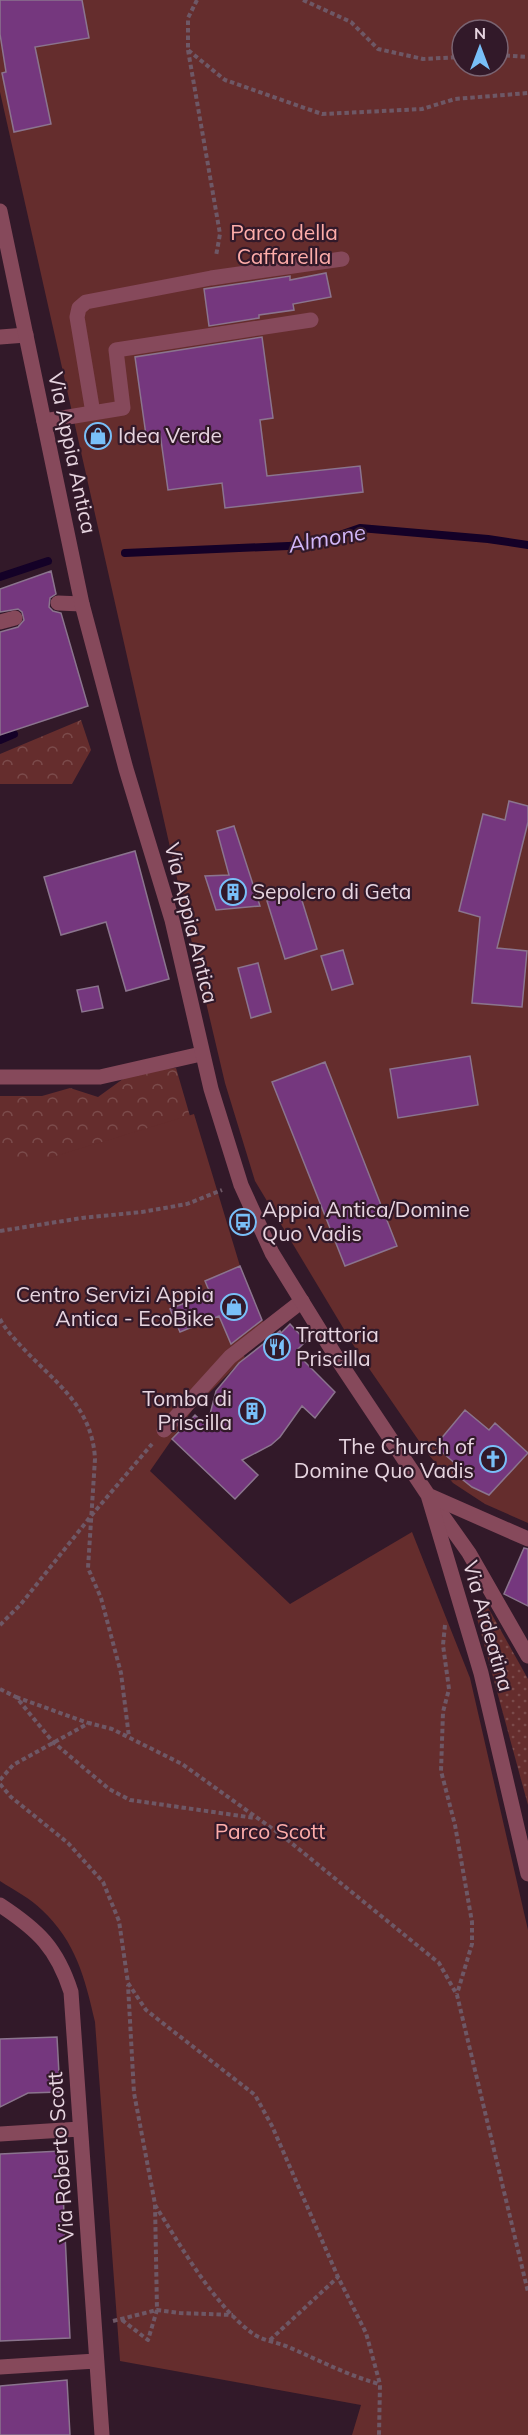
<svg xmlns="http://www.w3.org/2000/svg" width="528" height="2435" font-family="Mulish,sans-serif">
	<defs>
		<pattern id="grass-dots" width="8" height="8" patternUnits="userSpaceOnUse" patternTransform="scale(1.5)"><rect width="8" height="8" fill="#652d2d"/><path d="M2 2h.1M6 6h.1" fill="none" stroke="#7b4b4b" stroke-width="1.8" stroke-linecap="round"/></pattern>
		<pattern id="forest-crowns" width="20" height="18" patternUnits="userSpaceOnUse" patternTransform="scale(1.5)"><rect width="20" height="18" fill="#652d2d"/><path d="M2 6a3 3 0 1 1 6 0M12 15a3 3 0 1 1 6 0" fill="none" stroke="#7b4b4b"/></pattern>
	</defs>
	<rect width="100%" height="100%" fill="#321929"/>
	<path fill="url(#grass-dots)" d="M486,1604L528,1679V1805L475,1611Z"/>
	<path fill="url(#forest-crowns)" d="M81,720L91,750L72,784H0V754Z
		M176,1068L208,1178L0,1192V1096H42L70,1088L98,1097L134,1071Z"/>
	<path fill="#652d2d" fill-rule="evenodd" d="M0,0H528V1523L485,1504L453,1483L428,1454L357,1351L255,1181L225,1083L183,905L0,92ZM462,30H498V66H462Z
		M194,1114L240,1266L267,1332L242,1354L245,1357L193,1409L150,1471L290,1604L412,1532L470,1678L528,1930V2435H352L361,2405L120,2361L95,2022C85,1978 76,1942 42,1910C31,1899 14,1890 0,1881V1158H49Z"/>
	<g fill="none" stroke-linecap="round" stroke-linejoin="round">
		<path stroke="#140127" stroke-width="8" d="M125,553L311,545L360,528L488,539L528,545
			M0,577L48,561
			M0,740L14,734"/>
	</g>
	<path fill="#75377e" stroke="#8b748e" stroke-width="1.5" d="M0,0H82L89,38L35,47L51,124L14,132L2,73L6,72L0,34Z
		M326,273L331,297L293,304L294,310L259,315V318L209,326L204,289L290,276V280Z
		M262,337L273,418L260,420L267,476L360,466L363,492L225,508L222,483L168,490L160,433L146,435L135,357Z
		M51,571L56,594L50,598L49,607L53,611L61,613L88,706L0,735V632L18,627L24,620L22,612L18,609L0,612V589Z
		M509,801L528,806V822L497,948L527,951L522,1007L472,1003L480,917L459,911L483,814L505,820Z
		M234,826L260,906L216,910L205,876L229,875L217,831Z
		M135,851L169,979L126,991L106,922L61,935L44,877Z
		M299,891L317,949L285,959L267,901Z
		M343,950L353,984L332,990L321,956Z
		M258,963L271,1012L251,1018L238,968Z
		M98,986L103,1008L82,1012L77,990Z
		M470,1056L478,1105L398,1118L390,1069Z
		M325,1062L397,1246L345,1266L272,1082Z
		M240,1266L262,1320L231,1344L219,1316L180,1332L170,1309L210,1293L205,1281Z
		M290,1324L306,1341L298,1349L305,1357L301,1358L335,1392L315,1418L302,1406L280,1437L271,1445L242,1460L258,1475L235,1499L172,1439L195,1415L207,1426L216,1391L239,1363L280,1331L281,1333Z
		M465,1410L489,1430L495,1423L528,1453L489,1495L472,1487L453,1472L458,1466L435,1446Z
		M524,1548L528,1549V1606L504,1594Z
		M57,2037L60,2092L28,2093L0,2107V2039Z
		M61,2151L70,2338L0,2341V2154Z
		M67,2380L70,2435H0V2386Z"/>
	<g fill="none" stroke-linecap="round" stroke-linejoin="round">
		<path stroke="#6e5866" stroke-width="4" stroke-dasharray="4.5 3" stroke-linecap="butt" d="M197,0L188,18V50L225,80L322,114L422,109L455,99L528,93
			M303,0L351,22L378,49L423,59L462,57
			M188,50L220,234L216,256
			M498,55L528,57
			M0,1231L82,1218L142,1212L187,1204L222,1190
			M0,1319C5,1329 13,1337 20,1345C54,1382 92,1405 95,1459L88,1568L101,1598L121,1673L129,1737
			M0,1625L21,1604L91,1516L152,1444
			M445,1625L443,1645L449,1689L443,1712L441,1771L455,1825L472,1922V1944L457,1994
			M0,1689L16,1697L53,1742L109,1789L130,1800L255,1818
			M16,1697L88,1723
			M0,1780L13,1765L89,1723L112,1729L182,1764L284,1837L439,1963L457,1995L528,2292
			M0,1784L11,1797L68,1843L103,1882L119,1921L128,1983L146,2010L255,2095L272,2126L338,2277L366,2333L380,2384L379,2435
			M155,2205C180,2245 214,2305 252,2333C261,2340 275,2342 286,2346C319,2360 344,2374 379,2384
			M122,2320L148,2340L157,2310L155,2204L134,2093L128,1985
			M113,2321L157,2310L180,2313L233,2315
			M270,2340L338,2277"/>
		<path stroke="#86495b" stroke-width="15" d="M0,337L26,335
			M93,413L77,317L79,308L86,302L211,278L342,259
			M44,421L123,408L116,350L311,320
			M58,603L82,604
			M0,622L15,618
			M0,1077H100L201,1054
			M164,1430L230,1357L302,1301
			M430,1498L469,1553L528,1656"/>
		<path stroke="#86495b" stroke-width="15" d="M0,1905C38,1930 57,1948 71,1992L102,2435
			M0,2134L80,2129
			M0,2367L96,2361"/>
		<path stroke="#86495b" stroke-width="15" d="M0,211L82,604L126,769L172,920L211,1089L241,1185L272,1253L340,1363L428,1495L528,1539
			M428,1495L481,1673L528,1874"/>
	</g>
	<defs>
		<symbol id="shop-ring" viewBox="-11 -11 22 22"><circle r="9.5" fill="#321929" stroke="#79bff8" stroke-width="1.5"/><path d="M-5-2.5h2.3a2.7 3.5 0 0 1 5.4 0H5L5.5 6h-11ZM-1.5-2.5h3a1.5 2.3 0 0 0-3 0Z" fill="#79bff8"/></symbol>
		<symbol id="building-ring" viewBox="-11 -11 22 22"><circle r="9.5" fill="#321929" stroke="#79bff8" stroke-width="1.5"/><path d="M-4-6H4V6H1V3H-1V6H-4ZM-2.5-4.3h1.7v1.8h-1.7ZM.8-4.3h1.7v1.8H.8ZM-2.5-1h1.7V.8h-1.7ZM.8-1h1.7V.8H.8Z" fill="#79bff8"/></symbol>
		<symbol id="bus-ring" viewBox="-11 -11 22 22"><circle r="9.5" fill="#321929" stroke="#79bff8" stroke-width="1.5"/><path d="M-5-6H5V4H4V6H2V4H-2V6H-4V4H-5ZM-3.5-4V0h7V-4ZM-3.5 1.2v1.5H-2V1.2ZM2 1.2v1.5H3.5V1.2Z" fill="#79bff8"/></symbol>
		<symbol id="restaurant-ring" viewBox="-11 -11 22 22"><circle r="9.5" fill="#321929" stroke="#79bff8" stroke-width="1.5"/><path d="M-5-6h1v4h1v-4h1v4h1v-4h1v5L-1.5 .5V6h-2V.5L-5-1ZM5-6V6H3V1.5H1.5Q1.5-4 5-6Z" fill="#79bff8"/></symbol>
		<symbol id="church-ring" viewBox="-11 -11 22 22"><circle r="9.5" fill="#321929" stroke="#79bff8" stroke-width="1.5"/><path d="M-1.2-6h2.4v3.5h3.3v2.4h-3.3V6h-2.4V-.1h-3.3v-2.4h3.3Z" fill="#79bff8"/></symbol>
	</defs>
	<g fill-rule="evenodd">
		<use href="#shop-ring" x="83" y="421" width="30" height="30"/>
		<use href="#building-ring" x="218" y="877" width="30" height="30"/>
		<use href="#bus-ring" x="228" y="1207" width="30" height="30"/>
		<use href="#shop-ring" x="219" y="1292" width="30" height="30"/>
		<use href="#restaurant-ring" x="262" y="1332" width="30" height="30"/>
		<use href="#building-ring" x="237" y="1396" width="30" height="30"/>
		<use href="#church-ring" x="478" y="1444" width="30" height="30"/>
	</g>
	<g text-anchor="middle" stroke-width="4.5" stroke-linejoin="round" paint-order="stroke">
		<g font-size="21" fill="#feadaa" stroke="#321929">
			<text x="284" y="240">Parco della<tspan x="284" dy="24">Caffarella</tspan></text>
			<text x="270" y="1839">Parco Scott</text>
		</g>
		<g font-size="21" fill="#e7d5e0" stroke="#321929" text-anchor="start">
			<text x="118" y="443">Idea Verde</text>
			<text x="252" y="899">Sepolcro di Geta</text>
			<text x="262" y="1217">Appia Antica/Domine<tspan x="262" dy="24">Quo Vadis</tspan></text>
			<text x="214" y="1302" text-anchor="end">Centro Servizi Appia<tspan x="214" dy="24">Antica - EcoBike</tspan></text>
			<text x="296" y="1342">Trattoria<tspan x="296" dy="24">Priscilla</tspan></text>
			<text x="232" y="1406" text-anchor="end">Tomba di<tspan x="232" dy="24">Priscilla</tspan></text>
			<text x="474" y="1454" text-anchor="end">The Church of<tspan x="474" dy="24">Domine Quo Vadis</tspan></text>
		</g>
		<g font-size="21" fill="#e7d5e0" stroke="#321929">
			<text transform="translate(72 453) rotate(78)" y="7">Via Appia Antica</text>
			<text transform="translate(191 923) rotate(76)" y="7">Via Appia Antica</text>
			<text transform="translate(488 1626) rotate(74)" y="7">Via Ardeatina</text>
			<text transform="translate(61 2157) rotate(-94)" y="7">Via Roberto Scott</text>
		</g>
		<g font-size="22" font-style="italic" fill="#d2b7f9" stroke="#321929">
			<text transform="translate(327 538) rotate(-10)" y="8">Almone</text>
		</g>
	</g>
	<g transform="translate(480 48)"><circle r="28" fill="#321929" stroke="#7a6472" stroke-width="1.5"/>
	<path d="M0-4.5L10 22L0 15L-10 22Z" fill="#79bff8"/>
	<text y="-9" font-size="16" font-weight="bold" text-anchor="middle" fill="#e7d5e0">N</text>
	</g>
</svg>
